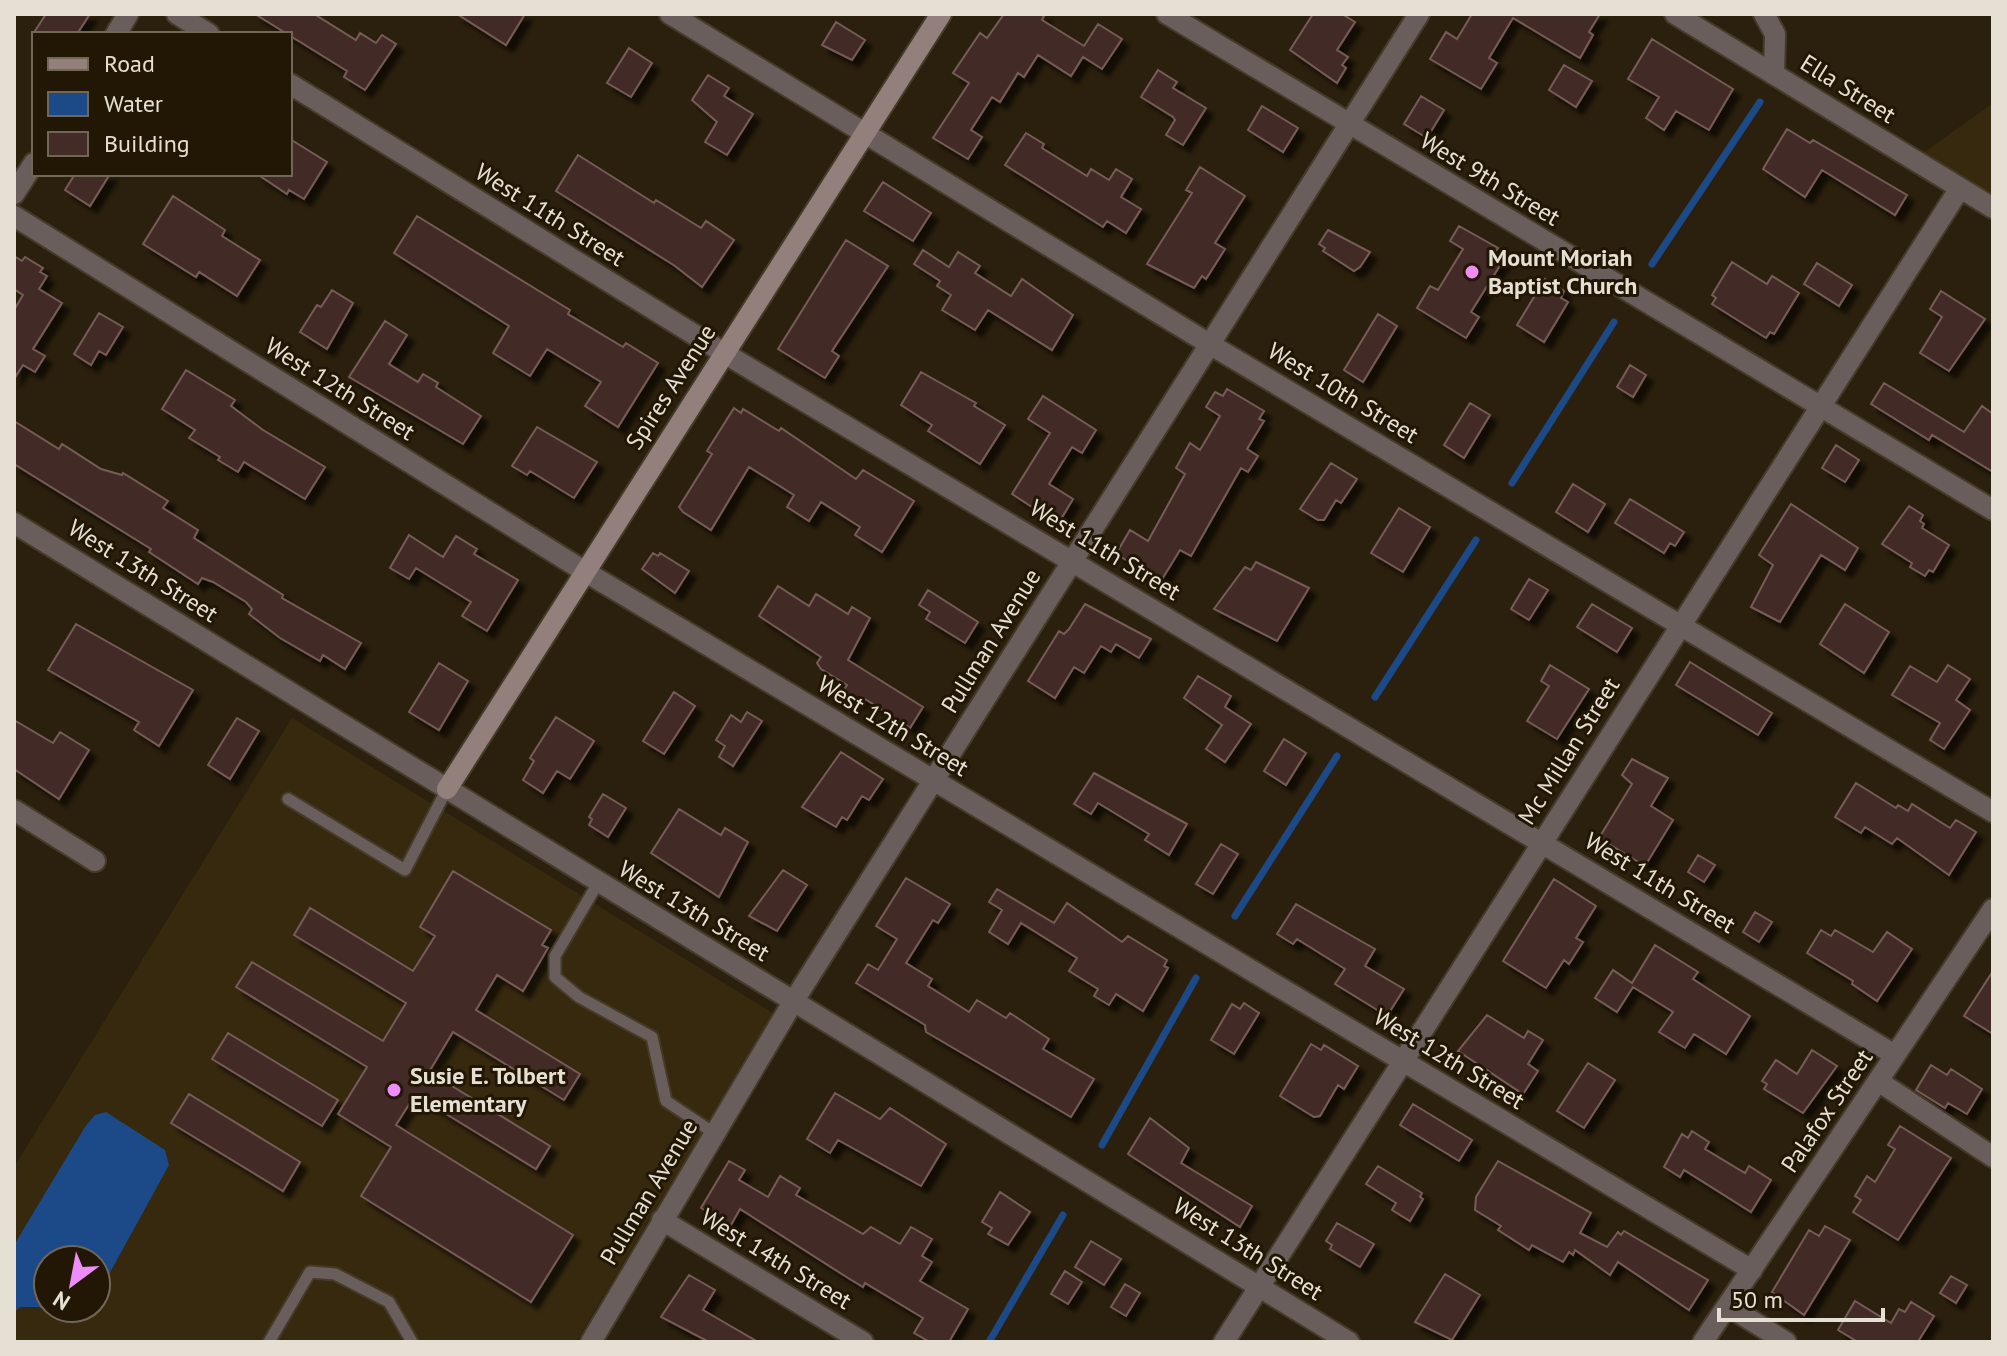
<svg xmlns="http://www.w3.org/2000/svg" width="2007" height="1356" font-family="'PT Sans',sans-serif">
	<defs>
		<filter id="shadow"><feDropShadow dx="7" dy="7" stdDeviation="2" flood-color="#0009"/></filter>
	</defs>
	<rect width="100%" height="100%" fill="#2b200d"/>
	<path fill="#37290e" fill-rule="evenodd" d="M1993,103V196L1923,153Z
		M292,718L773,1013L576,1342H14V1167ZM48,1260H96V1308H48Z"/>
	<path fill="#1c4a88" d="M106,1112L165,1150L169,1165L96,1298V1260H48V1308H91L86,1318L70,1320L39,1307H20L14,1312V1245L85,1127L95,1115Z"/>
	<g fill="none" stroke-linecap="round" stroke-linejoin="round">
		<path stroke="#1c4a88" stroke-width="7" d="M1652,264L1760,102
			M1512,483L1614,322
			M1375,697L1476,540
			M1235,916L1337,756
			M1102,1145L1196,978
			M989,1342L1063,1215"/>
	</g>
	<path fill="#432b27" stroke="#765b57" stroke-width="2" filter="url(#shadow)" d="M46,14H90L77,34H33Z
		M255,14H314L356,40L360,33L376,43L382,35L396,44L365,90L344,77L347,71Z
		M457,14H525L506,45Z
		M1004,14H1045L1042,20L1084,46L1098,24L1122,39L1102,69L1083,57L1071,76L1038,55L1024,77L1018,73L1000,102L992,97L971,130L982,137L968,159L933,138L969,83L953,73L980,33L987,38Z
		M1313,14H1342L1355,22L1337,50L1348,57L1342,65L1346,68L1337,83L1290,50Z
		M1472,14H1600L1589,32L1593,35L1580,58L1513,18L1489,58L1497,63L1481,89L1430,59L1446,32L1457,39Z
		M836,22L865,40L852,60L822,45Z
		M1652,39L1733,89L1709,130L1676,111L1664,130L1646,118L1659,97L1628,79Z
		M629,48L652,63L631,97L607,83Z
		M1564,65L1592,81L1576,107L1549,90Z
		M1158,70L1177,82L1173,88L1206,108L1183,145L1166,135L1175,120L1173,117L1141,97Z
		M708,75L729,88L724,96L753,114L727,155L705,142L717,122L692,100Z
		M1421,96L1444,110L1427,138L1404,124Z
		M1262,106L1298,128L1283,152L1248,130Z
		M1787,129L1810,143L1813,140L1907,195L1895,215L1822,170L1805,197L1763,169Z
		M1026,133L1044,144L1042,148L1087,176L1091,169L1109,180L1116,169L1132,179L1121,197L1141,209L1126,233L1107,221L1103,227L1005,165Z
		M290,139L327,162L304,199L289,190L287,194L257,174H290Z
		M578,155L654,203L656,200L701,228L706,221L734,240L702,287L675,266L556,191Z
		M1200,167L1245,196L1215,243L1225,249L1206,279L1202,276L1194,288L1147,264L1192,193L1186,190Z
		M75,174H110L90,206L65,190Z
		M883,182L931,213L913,241L864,211Z
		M173,196L225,230L222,236L260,260L237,296L199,272L196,277L143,244Z
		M417,216L570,310L568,314L623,347L626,343L658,363L618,427L585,406L601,382L547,349L530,376L493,353L509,326L394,253Z
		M1459,226L1498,248L1494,253L1504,259L1471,312L1479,317L1466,338L1417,308L1430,286L1438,290L1463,249L1450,241Z
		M1328,230L1370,252L1360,267L1354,271L1323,251L1325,248L1319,244Z
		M846,240L888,266L832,351L839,356L825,378L778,349Z
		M923,250L949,267L958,252L980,266L975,273L1011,296L1022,279L1073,315L1052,350L988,310L975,330L942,310L951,295L937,286L940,281L914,264Z
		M14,256L22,261L25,257L43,268L40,272L47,276L39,289L62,303L33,349L45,356L35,372L23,365L14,379V310L23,295L14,289Z
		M1732,262L1767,284L1772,276L1799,293L1774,334L1770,332L1766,338L1712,304L1716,298L1712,295Z
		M1817,263L1852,285L1839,306L1804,284Z
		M1545,279L1564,291L1561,298L1568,302L1544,342L1517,325Z
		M332,290L353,303L327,349L300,332L317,305L321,307Z
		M1941,291L1985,319L1949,371L1920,353L1942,317L1930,309Z
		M99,313L123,327L106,355L99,351L91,365L74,354Z
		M1378,314L1397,326L1363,382L1344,370Z
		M385,321L407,335L389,364L418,382L423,374L438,383L436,387L481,416L463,444L349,377Z
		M1630,365L1646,375L1633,397L1617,387Z
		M186,370L235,400L231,406L263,430L325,467L305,499L244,462L238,472L218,460L220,457L189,438L195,430L162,409Z
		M921,372L976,403L974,406L1005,425L980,464L928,431L932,425L901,405Z
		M1884,383L1964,432L1982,406L1993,414V472L1932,435L1929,440L1871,404Z
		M1227,389L1264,411L1259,419L1264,421L1247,449L1258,456L1248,472L1241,468L1191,556L1180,550L1161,581L1116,554L1130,530L1148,541L1185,474L1176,468L1190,443L1200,450L1220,416L1206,407L1215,392L1223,396Z
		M1043,396L1096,430L1082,453L1072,447L1049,484L1073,499L1058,524L1012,494L1050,433L1028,419Z
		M1470,403L1490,415L1464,458L1444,445Z
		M734,408L741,413L743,409L779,431L781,428L856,479L863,470L914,501L882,552L855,535L860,527L821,502L809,521L787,507L794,495L749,467L711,530L683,512L679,507L712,454L707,451Z
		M14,421L59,449L62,444L101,469L122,475L123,473L168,501L163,508L198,530L194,538L283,595L282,598L361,643L345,669L323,655L320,661L280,638L249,614L252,609L246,602L213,582L202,578L198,584L149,552L151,549L14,464Z
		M537,427L597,462L574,498L530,471L527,475L512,466Z
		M1836,445L1859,460L1845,482L1822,468Z
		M1331,463L1357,479L1341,503L1336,500L1324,520H1318L1300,509Z
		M1573,484L1605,504L1588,532L1556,512Z
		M1630,499L1684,532L1675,546L1670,543L1664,553L1615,523Z
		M1791,504L1858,548L1845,570L1821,555L1780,622L1751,607L1773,565L1759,555Z
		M1909,506L1923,515L1920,521L1924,524L1922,528L1949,545L1933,572L1929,570L1925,576L1910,567L1912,563L1882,544Z
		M1399,508L1430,527L1403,572L1371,553Z
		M409,535L443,557L456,536L477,549L474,554L518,580L487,631L462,616L471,602L416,568L409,579L390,568Z
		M653,553L658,556L660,553L689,571L675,593L642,569Z
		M1256,562L1309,588L1277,641L1214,609L1245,567L1251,570Z
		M1529,579L1548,590L1529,620L1511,609Z
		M778,586L809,606L816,594L848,614L852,607L870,618L848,660L923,707L910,728L862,697L858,703L842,693L847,685L821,669L817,663L821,657L759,616Z
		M928,590L978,622L965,643L926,619L930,612L919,605Z
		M1085,604L1151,639L1139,658L1116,644L1111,652L1101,646L1084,673L1074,667L1055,698L1028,681L1059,631L1064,634L1069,629Z
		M1592,604L1632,628L1617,652L1577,627Z
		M1845,604L1889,632L1864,673L1820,644Z
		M76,624L193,690L159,746L134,730L139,722L48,670Z
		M1690,662L1772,713L1758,735L1676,685Z
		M439,663L468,681L439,730L409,712Z
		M1550,665L1589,689L1557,739L1527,721L1549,686L1541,681Z
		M1948,665L1970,679L1956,700L1970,710L1944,749L1930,740L1940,723L1892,695L1910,666L1937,682Z
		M1198,676L1231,696L1225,707L1251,724L1225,762L1206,749L1222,725L1184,698Z
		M674,692L695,706L664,754L643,741Z
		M747,712L762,721L733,766L719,757L725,746L716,740L731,715L741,722Z
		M556,717L594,741L570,779L557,771L543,793L523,780L534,761L530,758Z
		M237,718L259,731L230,779L208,765Z
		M14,720L53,743L60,732L89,750L59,799L14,769Z
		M1284,739L1306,753L1286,785L1264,771Z
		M841,752L883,779L869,800L862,796L847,820L842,817L836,827L802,807Z
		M1632,759L1668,778L1651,806L1673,820L1645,866L1599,838L1632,784L1622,775Z
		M1094,773L1187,824L1169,855L1145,840L1149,834L1098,803L1091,814L1074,804Z
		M1856,783L1896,808L1898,805L1908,811L1912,804L1950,828L1956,820L1976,832L1949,875L1897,838L1892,844L1865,827L1861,833L1835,817Z
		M603,794L626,808L608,837L589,825L592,819L589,817Z
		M679,809L721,835L725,828L748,842L719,897L651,853Z
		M1221,844L1238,854L1213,894L1196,884Z
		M1698,855L1715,865L1704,882L1688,872Z
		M783,870L807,885L777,931L749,916Z
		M453,871L551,930L542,945L548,948L523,991L497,975L476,1010L580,1074L564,1100L453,1032L429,1072L550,1146L536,1169L415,1095L396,1125L573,1235L531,1302L361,1196L391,1147L338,1114L367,1067L236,987L252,962L383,1041L406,1003L294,935L310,908L413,971L435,936L420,927Z
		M906,878L950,904L938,923L933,920L906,963L932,979L928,986L969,1012L977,1000L1006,1018L1010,1013L1049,1039L1043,1049L1094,1079L1071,1117L926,1032L925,1025L856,983L868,964L878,970L897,939L876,926Z
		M1554,879L1596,906L1576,938L1583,942L1569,964L1564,960L1546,988L1503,961Z
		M997,889L1054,923L1067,903L1122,942L1128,936L1167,960L1164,966L1168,968L1143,1011L1116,994L1109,1005L1094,996L1098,989L1069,971L1077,958L1021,923L1008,944L989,932L1002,910L989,902Z
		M1296,904L1375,949L1365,966L1404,989L1387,1016L1335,984L1345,969L1297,939L1293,944L1277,934Z
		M1755,912L1772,922L1759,942L1743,932Z
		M1821,930L1831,936L1835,930L1873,952L1887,932L1912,949L1877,1001L1852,984L1853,981L1807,953Z
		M1655,945L1698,972L1693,979L1750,1016L1726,1054L1694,1034L1685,1048L1659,1032L1673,1012L1633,987L1617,1012L1595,998L1613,970L1632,983Z
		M1993,971V1034L1964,1016Z
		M1244,1003L1259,1013L1234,1054L1211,1040L1232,1004L1240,1009Z
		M1487,1015L1524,1038L1528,1031L1543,1040L1528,1064L1538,1071L1523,1094L1458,1051Z
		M228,1033L338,1100L322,1126L212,1059Z
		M1311,1044L1321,1050L1324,1045L1358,1066L1344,1089L1338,1085L1320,1116L1314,1117L1280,1096Z
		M1812,1050L1837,1066L1803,1113L1764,1089L1767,1084L1762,1081L1776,1060L1797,1074Z
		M1588,1063L1615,1080L1584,1128L1557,1111Z
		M1931,1065L1947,1075L1951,1069L1982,1089L1967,1114L1948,1103L1945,1108L1916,1090Z
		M835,1093L880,1119L890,1108L946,1144L921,1186L838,1140L830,1153L807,1139Z
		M189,1094L300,1162L283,1191L171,1123Z
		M1413,1104L1472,1140L1459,1161L1400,1125Z
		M1150,1118L1189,1148L1181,1163L1252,1206L1240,1227L1128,1154Z
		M1900,1126L1951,1158L1898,1240L1853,1212L1861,1200L1855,1196L1867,1176L1875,1182L1895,1149L1888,1145Z
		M1692,1131L1709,1142L1705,1149L1745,1173L1749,1166L1771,1180L1751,1212L1684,1170L1680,1177L1664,1167L1682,1134L1688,1138Z
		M729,1161L745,1170L739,1180L768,1197L780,1176L800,1188L796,1195L863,1234L871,1227L900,1244L911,1227L932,1239L922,1256L932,1262L920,1281L968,1309L949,1342H930L914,1333L923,1318L865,1283L863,1287L848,1278L740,1209L731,1225L701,1208Z
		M1498,1161L1591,1213L1580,1233L1607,1247L1618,1232L1621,1235L1624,1231L1708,1280L1689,1310L1618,1262L1610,1275L1575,1250L1573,1255L1569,1252L1563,1262L1532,1245L1529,1250L1498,1230L1501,1226L1475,1210L1476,1197Z
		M1378,1166L1422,1193L1420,1197L1423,1199L1410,1221L1392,1210L1396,1203L1366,1184Z
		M1000,1192L1030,1212L1008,1245L988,1234L992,1228L982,1222Z
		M1337,1223L1374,1244L1360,1267L1330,1249L1332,1245L1326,1241Z
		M1825,1226L1850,1240L1804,1315L1772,1292L1809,1230L1819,1236Z
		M1091,1241L1121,1259L1104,1285L1075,1267Z
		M1065,1271L1082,1282L1068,1304L1051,1294Z
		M1445,1274L1480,1295L1452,1340L1415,1322Z
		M689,1275L715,1290L703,1310L758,1342H709L661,1317Z
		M1951,1276L1967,1285L1956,1303L1940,1293Z
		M1125,1284L1140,1293L1126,1316L1111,1307Z
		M1855,1301L1891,1323L1899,1309L1905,1312L1911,1302L1934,1316L1919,1340L1922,1342H1858L1838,1330Z"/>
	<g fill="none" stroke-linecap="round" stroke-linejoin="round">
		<defs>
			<path id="service" d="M288,799L405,870L447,789
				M598,883L555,956V977L579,997L652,1037L666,1101L714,1133
				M269,1342L310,1272L335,1274L389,1302L412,1342"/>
			<path id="minor" d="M177,14L209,34
				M670,14L1211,345L1993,812
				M1167,14L1993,510
				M1675,14L1993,208
				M1764,14L1775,34L1774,74
				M116,34L128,14
				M290,84L724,353L1895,1055
				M14,194L34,163
				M14,216L584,571L1752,1270
				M14,810L95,861
				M1878,1081L1993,1157
				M662,1220L863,1342
				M1728,1306L1786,1342
				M591,1342L793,1002L1419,14
				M1224,1342L1960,188
				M1703,1342L1993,909"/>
			<path id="tertiary" d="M14,523L1349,1342"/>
			<path id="secondary" d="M447,789L941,14"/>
		</defs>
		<use href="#service" stroke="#453b29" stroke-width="15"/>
		<use href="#minor" stroke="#453b29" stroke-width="24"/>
		<use href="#tertiary" stroke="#453b29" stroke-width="24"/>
		<use href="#secondary" stroke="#453b29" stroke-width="24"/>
		<use href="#service" stroke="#6a5e5c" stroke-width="11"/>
		<use href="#minor" stroke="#6a5e5c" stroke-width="20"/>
		<use href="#tertiary" stroke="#6a5e5c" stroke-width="20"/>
		<use href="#secondary" stroke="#93807c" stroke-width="20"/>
	</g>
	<g fill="#ed8cfa" stroke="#221704" stroke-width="3">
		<circle cx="1472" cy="272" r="8"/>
		<circle cx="394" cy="1090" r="8"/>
	</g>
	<g text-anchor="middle" stroke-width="6" stroke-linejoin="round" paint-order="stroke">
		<g font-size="24" fill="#e6dfd3" stroke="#221704">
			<text transform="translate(1848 89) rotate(32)" y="8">Ella Street</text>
			<text transform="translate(1490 179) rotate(31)" y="8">West 9th Street</text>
			<text transform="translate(550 215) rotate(32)" y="8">West 11th Street</text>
			<text transform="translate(671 387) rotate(-57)" y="8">Spires Avenue</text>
			<text transform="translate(340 389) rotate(32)" y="8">West 12th Street</text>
			<text transform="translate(1343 393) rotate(31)" y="8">West 10th Street</text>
			<text transform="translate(1105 550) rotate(31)" y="8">West 11th Street</text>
			<text transform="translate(143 571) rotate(32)" y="8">West 13th Street</text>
			<text transform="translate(991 641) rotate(-58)" y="8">Pullman Avenue</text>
			<text transform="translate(893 726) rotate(31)" y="8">West 12th Street</text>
			<text transform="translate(1569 751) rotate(-58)" y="8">Mc Millan Street</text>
			<text transform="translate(1660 883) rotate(31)" y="8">West 11th Street</text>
			<text transform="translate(694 911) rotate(31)" y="8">West 13th Street</text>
			<text transform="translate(1449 1059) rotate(31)" y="8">West 12th Street</text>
			<text transform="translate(1827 1111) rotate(-56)" y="8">Palafox Street</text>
			<text transform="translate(649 1192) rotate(-59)" y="8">Pullman Avenue</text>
			<text transform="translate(1248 1249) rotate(32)" y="8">West 13th Street</text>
			<text transform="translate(776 1259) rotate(31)" y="8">West 14th Street</text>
		</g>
		<g font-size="24" font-weight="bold" fill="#e6dfd3" stroke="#221704" text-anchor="start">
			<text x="1488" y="266">Mount Moriah<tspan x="1488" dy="28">Baptist Church</tspan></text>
			<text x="410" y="1084">Susie E. Tolbert<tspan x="410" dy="28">Elementary</tspan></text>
		</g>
	</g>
	<rect width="2007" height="1356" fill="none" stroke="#e6dfd3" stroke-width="32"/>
	<rect x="32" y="32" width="260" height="144" fill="#221704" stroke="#706757" stroke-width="2"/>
	<rect x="48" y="58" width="40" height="12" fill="#93807c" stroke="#706757" stroke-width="2"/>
	<text x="104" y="72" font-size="24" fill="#e6dfd3">Road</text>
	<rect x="48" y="92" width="40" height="24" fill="#1c4a88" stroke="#706757" stroke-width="2"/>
	<text x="104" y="112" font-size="24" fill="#e6dfd3">Water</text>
	<rect x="48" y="132" width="40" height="24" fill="#432b27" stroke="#706757" stroke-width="2"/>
	<text x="104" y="152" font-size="24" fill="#e6dfd3">Building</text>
	<g transform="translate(72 1284) rotate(212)"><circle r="38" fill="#221704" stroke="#706757" stroke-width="2"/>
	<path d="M0-6L14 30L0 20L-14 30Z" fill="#ed8cfa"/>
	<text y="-12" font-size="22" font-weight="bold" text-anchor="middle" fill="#e6dfd3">N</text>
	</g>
	<path d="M1719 1308v12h164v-12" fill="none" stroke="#e6dfd3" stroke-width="4"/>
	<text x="1731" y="1308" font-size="24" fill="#e6dfd3" stroke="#221704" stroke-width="6" paint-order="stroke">50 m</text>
</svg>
